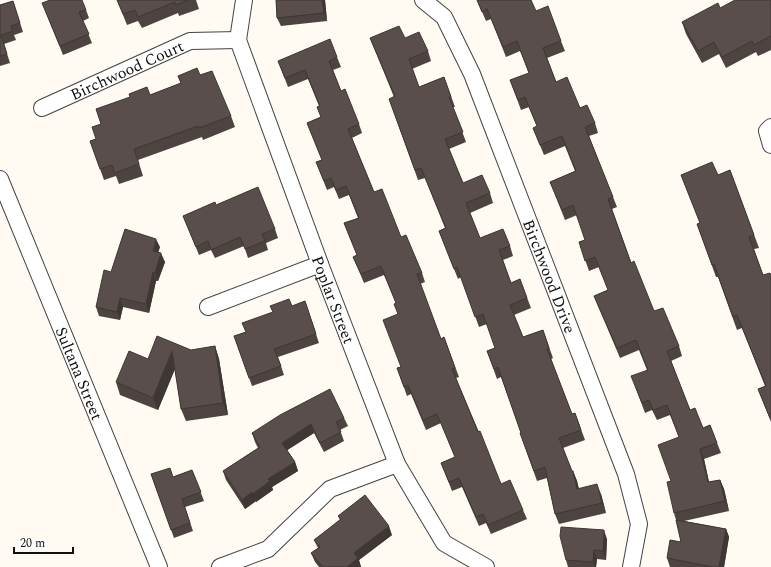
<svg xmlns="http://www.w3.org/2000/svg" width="771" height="567" font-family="Spectral,serif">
	<rect width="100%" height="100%" fill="#fffaf2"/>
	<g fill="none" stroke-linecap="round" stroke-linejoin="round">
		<defs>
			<g id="street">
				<path id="s1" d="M244,0L238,40L320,264L397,464L444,543L486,567"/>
				<path id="s2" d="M423,0L444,17L472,74L626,474L639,524L631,567"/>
				<path id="s3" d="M42,108L190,41L238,40"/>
				<path d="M771,127L767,131L771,145"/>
				<path id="s4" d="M0,179L159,567"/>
				<path d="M208,307L320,264"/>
				<path d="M220,567L268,549L330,489L397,464"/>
			</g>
		</defs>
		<use href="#street" stroke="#434343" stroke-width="18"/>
		<use href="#street" stroke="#fff" stroke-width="16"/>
	</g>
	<path fill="#4d4340" d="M117,0H196L199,9L179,16L178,13L142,28L138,21L127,25Z
		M276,0H325L327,21L281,26L277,18Z
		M477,0L536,11L561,41L565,51L547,58L556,82L595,123L598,133L589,136L617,207L612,209L631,262L654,311L679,346L682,356L671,361L690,410L703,428L710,425L721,453L704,459L709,482L720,480L724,489L729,511L684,521L726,529L729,537L724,567H670L667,558L681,542L676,520L674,513L671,481L679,437L670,415L657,420L652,410L645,413L635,386L647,370L639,350L620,358L598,306L594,296L608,290L599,267L589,271L579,242L585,240L577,215L565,220L550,182L575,171L565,146L544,155L533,128L537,126L529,107L521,110L510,80L529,73L520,51L506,57L491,19L486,21Z
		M771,0V50L758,56L756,52L726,68L719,54L702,63L686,34L682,22L720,8Z
		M13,1L23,32L14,35L16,40L4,44L10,63L0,66V5Z
		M42,3L86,10L89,18L83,21L92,43L63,55Z
		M370,38H405L428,51L431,61L412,69L419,87L444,77L455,107H453L466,142L449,149L463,183L490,193L493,203L470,213L480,238L510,246L513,256L503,260L511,283L520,279L531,308L514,315L523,337L543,330L553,358L551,359L572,414L575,413L585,440L563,448L572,471H573L577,481L579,489L601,494L606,513L559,524L555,514L547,478L537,481L520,433H521L501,377L497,379L487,351L495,348L487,324L479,327L461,277L458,279L439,231L445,228L425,178L418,180L389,99L394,97L374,48Z
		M337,57L341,67L333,70L341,91L359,124L362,133L352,138L374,192L401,237L422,273L425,282L420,284L441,339L444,337L459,377L456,378L501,484L523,510L527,519L491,534L486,523L479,526L462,487L452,491L441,463L455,457L441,423L426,430L411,394L407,396L397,368L401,367L398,314L396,303L384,275L364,283L353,257L357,255L344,223L358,218L349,195L339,199L334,187L327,190L316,162L322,160L307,123L321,117L317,107L319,106L308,79L288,87L278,61Z
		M200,75L231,116L235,127L203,140L202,137L138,160L143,176L119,184L116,176L104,180L90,141L96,139L101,124L150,95L181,83L178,76Z
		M730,170L759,248L754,249L763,275L771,276V422L758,389L765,386L742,328L737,330L718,277H716L697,224L700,223L681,175H718Z
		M216,205L275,229L278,238L266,243L268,250L248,258L244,246L215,258L211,250L199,255L183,216Z
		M160,247L158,252L165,262L158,281H156L149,313L123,307L120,320L99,316L96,307L111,272Z
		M305,301L319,343L278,357L284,375L252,386L234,336L246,332L292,306Z
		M215,346L219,359L228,415L186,421L181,409L175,369L158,410L120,395L116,382L148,359L191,350Z
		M344,418L348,426L340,430L344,441L324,452L314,433L287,450L295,462L298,471L272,487L273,490L256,502V501L245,509L226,480L223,471L258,448L255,442L252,433Z
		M192,470L204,501L185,507L193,531L174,538L151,474L173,477Z
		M338,516L392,535L359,560L361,567H319L315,562L311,553L318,548L314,540L340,520Z
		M607,539L606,560L597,559L596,567H568L566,560Z"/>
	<path fill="#3e3734" d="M322,0H325L327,21L324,13Z
		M156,239L160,247L156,259L153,251Z
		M161,253L165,262L158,281L155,273Z
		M153,272L156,281L149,313L146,304Z
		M120,298L123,307L120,320L117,312Z
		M215,346L219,359L228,415L223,403Z
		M172,351L177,364L158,410L153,398Z
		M311,424L314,433L286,451L282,443Z
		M700,449L704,459L711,492L708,482Z
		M295,462L298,471L272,487L273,490L256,502L253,494L268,479Z
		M573,471L577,481L581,499L577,489Z
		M720,480L724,489L729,511L725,501Z
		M597,484L601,494L606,513L602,503Z
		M252,492L256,501L245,509L242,500Z
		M389,526L392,535L359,560L361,567H347L354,553Z
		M726,529L729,537L724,567H719Z
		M604,530L607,539L606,560L603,551Z
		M594,550L597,559L596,567H595L593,562Z"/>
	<path fill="#594e4b" stroke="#3e3734" d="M50,0H82L86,10L79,12L89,34L60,46L42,3Z
		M117,0H189L175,5V2L138,17L135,10L123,14Z
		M276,0H322L324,13L277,18Z
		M477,0H531L536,11L548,6L561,41L543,48L556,82L567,77L580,108L587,105L595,123L585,127L613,197L608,199L631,263L634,261L654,311L663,308L679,346L667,351L690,410L695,408L703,428L710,425L717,443L700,449L708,482L720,480L725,501L674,513L667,482L671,481L658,445L679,437L667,405L653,410L649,400L642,403L631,376L648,370L636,340L617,348L594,296L608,290L595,257L585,261L579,242L585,240L573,205L562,210L550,182L576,171L562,136L540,145L533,128L537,126L525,97L518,100L510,80L529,73L517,41L503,47L487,9L482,12Z
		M735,0H771V36L754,45L752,41L722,57L714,42L698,51L682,22L718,3L720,8Z
		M13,1L20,23L11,26L13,31L1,35L7,54L0,56V5Z
		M399,26L405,38L419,32L428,51L409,59L419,87L444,77L451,97H449L463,132L445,139L463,183L482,175L490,193L466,203L480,238L503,229L510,246L499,250L511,283L520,279L527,298L510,305L523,337L543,330L549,348L547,349L572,414L575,413L581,430L559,438L572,471H573L577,489L597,484L602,503L555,514L545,467L534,471L520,433H521L498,367L494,369L487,351L495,348L483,314L475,317L457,267L454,269L439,231L446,228L421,168L415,170L389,99L395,96L370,38Z
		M330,39L337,57L329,61L341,91L345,89L359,124L348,129L374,192L382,189L401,237L406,235L422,273L417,274L441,339L444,337L455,368L452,369L478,432L480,431L501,484L510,480L523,510L488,525L483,514L476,517L459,478L449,482L441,463L455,457L437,414L423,420L408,385L404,387L397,368L401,367L383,320L398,314L394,304L396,303L381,266L361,274L353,257L357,255L344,223L359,218L346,186L336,190L331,178L324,181L316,162L322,160L307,123L321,117L317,107L320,106L305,70L285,78L278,61Z
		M197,68L200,75L212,71L231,116L199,128L198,126L134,149L139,164L115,173L112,165L100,169L90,141L96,139L92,127L101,124L96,109L130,97L129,94L147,87L150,95L181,83L178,76Z
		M712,162L718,175L730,170L754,235L749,237L763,275L770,273L771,276V418H770L758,389L766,386L737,315L733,317L714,264L712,265L697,224L700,223L681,175Z
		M258,187L275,229L262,234L265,241L245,249L240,237L211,250L208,241L196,247L183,216L215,202L216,205Z
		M125,229L156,239L153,251L161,253L155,273L153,272L146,304L120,298L117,312L96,307L104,270L111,272Z
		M289,299L292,306L305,301L316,334L274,349L281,366L249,378L234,336L246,332L242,323L273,312L270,306Z
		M157,336L191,350L215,346L223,403L181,409L172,351L153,398L116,382L129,351L148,359Z
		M330,389L344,418L336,422L341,432L320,443L311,424L282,443L295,462L268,479L270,481L253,494L252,492L242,500L223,471L260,447L252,433L280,415Z
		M170,468L173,477L192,470L201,492L182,499L190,523L171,530L151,474Z
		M365,495L389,526L354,553L358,558L347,567H323L311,553L320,547L314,540L341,519L338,516Z
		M676,520L726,529L719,567H713L667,558L670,540L681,542Z
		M561,527L604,530L603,551L594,550L593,562L566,560L560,536Z"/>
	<g text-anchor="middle" stroke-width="4" stroke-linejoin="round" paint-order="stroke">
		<g font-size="16" fill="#101010" stroke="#fff">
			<text dy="6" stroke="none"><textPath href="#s3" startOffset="93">Birchwood Court</textPath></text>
			<text dy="6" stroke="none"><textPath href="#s2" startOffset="307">Birchwood Drive</textPath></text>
			<text dy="6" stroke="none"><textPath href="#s1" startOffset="317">Poplar Street</textPath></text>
			<text dy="6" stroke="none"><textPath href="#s4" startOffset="210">Sultana Street</textPath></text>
		</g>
	</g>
	<path d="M14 547v6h59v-6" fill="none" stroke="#101010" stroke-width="2"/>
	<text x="20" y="547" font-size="12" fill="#101010" stroke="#ffffff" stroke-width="3" paint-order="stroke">20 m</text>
</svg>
